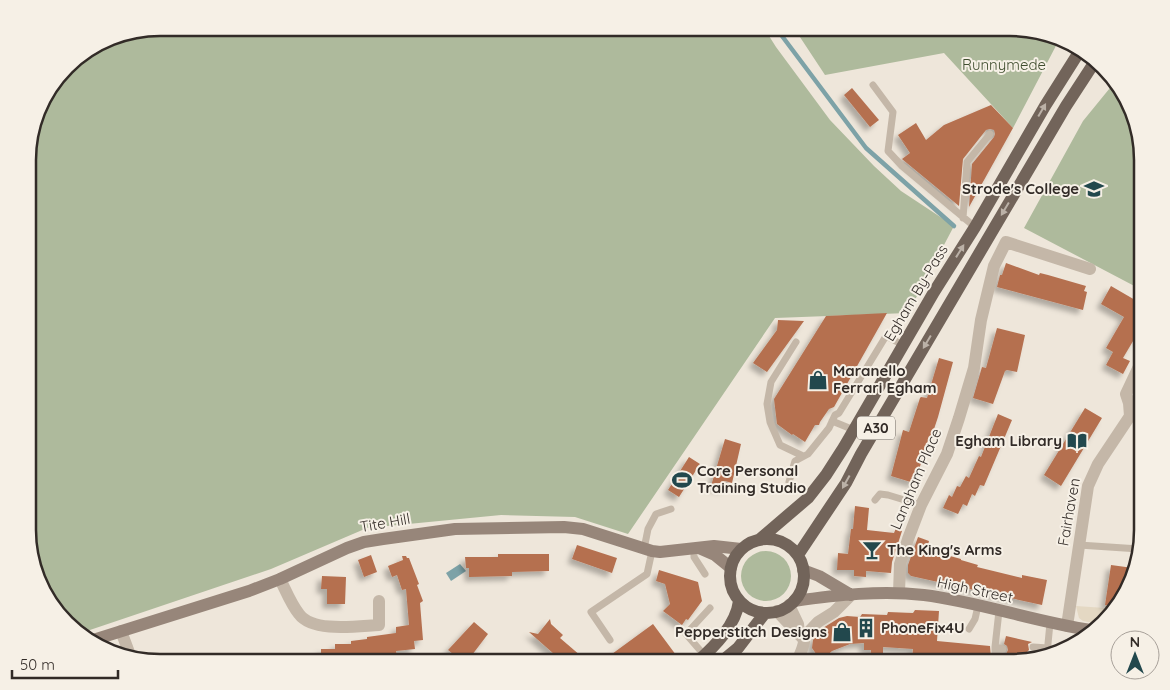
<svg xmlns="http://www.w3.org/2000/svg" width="1170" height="690" font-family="Quicksand,sans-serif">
	<defs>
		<filter id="shadow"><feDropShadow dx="-4.5" dy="4.5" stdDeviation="2.5" flood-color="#0004"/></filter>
	</defs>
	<rect width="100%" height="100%" fill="#eee6da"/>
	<path fill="#aeba9c" d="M160,28H764L776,47L830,120L874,166L901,191L954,226L908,313L775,318L628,534L575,517L501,515L367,528L271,569L81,633L50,603L29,547V143L41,101L72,61L109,37Z
		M794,28H1011L1059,40L1013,128L944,53L825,75Z
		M1114,83L1125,93L1142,151V290L1024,228L1083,121Z
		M741 576a25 25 0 1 1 50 0a25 25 0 1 1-50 0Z"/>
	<path fill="#e4d8c3" d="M1105,605L1115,606L1098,624L1083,621L1079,618L1076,606L1105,608Z"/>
	<path fill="#7da2a7" d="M460,564L466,571L451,581L446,573Z"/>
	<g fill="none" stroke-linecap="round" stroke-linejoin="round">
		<path stroke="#7da2a7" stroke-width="4.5" d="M776,28L866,148L954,226"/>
	</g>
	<path fill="#b57050" filter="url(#shadow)" d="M852,88L879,120L870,127L844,95Z
		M991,105L1013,128L969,207L972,164L994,137L995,134L994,130L990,129L986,130L963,159L959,206L902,159L910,153L898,135L916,123L926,140L944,125Z
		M1006,263L1039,275L1040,273L1048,275L1086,286L1084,291L1087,292L1083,310L997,287L1000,275H1002Z
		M1111,286L1142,304V326L1123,358L1130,361L1123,374L1106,365L1113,352L1106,348L1124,317L1101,304Z
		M887,313L834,407L829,409L820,422L819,425H815L805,442L793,434L792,435L777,424L774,399L826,316Z
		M778,320L804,321L767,372L753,363L777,330Z
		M997,328L1025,335L1017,372L1007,370L1005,371L993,404L973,398L982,367L986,368Z
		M939,358L953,362L938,417L931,438L929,437L918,473L914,483L891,476L903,430L909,432L920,398L921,397L927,398Z
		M1085,408L1102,418L1061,486L1044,475Z
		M998,414L1012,420L984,486L980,485L975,496L972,494L967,506L963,504L958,514L943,508L949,495L952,497L957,486L960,487L966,476L969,478L979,456L981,457Z
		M725,439L741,444L732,483L725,481L723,489L711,486Z
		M689,457L700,464L679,497L668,490Z
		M855,506L869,508L867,530L894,533L896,528L902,531L892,562L891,573L866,571V577L854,576V570H837L838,553L848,554L851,529H853Z
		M918,537L929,541L926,553L949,559L950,556L961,559V560L978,565L977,567L1022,578V575L1047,580L1042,605L911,576L908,573V565Z
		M577,545L617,558L612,573L572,559Z
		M498,554H549V571L512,572V576L469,577V568H466L465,557H498Z
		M371,555L377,572L364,577L358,560Z
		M402,556H406L407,558H409L419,584L417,585L423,601L420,603L423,640L414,641L415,649L396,651L397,657L383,659V657L347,662H321V649H335V644H351V641L367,639V637L396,633V627L409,625L406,589L402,590L397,575L392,577L388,566L403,560Z
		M1111,565L1133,568L1125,597L1115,606L1105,605Z
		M659,570L698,582L702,601L688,620L686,619L682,625L663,611L670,604L665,584L656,581Z
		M322,576L346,577L345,604H327V589H321Z
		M915,610L939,611L937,641L990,646L991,658L1002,661L1006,658V654L1008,650L1007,646L1004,644L1006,636L1032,642L1028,644L1029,650L1025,654L1027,660L1019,662H942L912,660L913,649L883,647V662H870L871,650H864V643L850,644L832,651L821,661L812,648L813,640L823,628L839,618L847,616L860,617L862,614L887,615L888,612L913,613Z
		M550,619L551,624L563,635L560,638L588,662H558L552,657L554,654L529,632L538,634Z
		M474,622L488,634L472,655L470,653L463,662L448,650Z
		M653,624L676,655L665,662H601Z"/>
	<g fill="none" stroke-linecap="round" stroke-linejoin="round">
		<path stroke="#c4b7a8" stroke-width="7" d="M873,85L893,112L888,151L902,166L975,227
			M963,218L967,162L990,134
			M796,342L771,382L767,404L770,422L780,445L803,456
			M832,421L854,430
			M789,482L795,461L808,454L829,428L835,415L839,413L886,336L903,345
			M875,500L880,494L888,495L921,505
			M1079,545L1139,549
			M694,548V557L705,574
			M644,549L648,529L656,514L671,509
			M999,611L995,647L1003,649
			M969,629L975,619L978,606
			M610,640L591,612L647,574L652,551
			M995,647V654L1001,656
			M1033,647L1048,648
			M1047,654L1050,623
			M1030,655L1037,657
			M705,656L686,634L710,608
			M778,662L781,660L787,662
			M844,662V660"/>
		<path stroke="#c4b7a8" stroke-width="12" d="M280,579C286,591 291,604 299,614C313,633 358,626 379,625V601
			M899,593L900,564L908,539L921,505L947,454L959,418L974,368L981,320L994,266L1006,242L1090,269
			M789,605L798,624L799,633
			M777,611C782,617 804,638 804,642C803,649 799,656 797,662
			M1067,626L1088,486L1098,464L1130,416L1129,403L1126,394L1142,360
			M121,631L130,655
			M803,638L818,622L834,612L851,595
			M524,659L527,662"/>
		<path stroke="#97867a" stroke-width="12" d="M699,548L715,555L731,568
			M803,570L819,576L851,595
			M794,601C837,595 881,590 924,595C980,602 1035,622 1091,630
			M90,641L249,591L280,579L347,548L364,542L383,539L455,529L564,527L583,529L652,551L660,552L714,546L741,549"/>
		<path stroke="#72645a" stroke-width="12" d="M760,539L808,498L826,475L844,447L934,292L975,227L1045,106L1081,49
			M730 576a37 37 0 1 1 74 0a37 37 0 1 1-74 0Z
			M798,555L846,483L861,454L1066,106L1094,63
			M697,662C715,646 736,625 739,601
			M721,662L738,648L765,613"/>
	</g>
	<defs><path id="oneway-solid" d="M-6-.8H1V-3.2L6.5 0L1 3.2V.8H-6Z" transform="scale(1.25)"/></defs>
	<g fill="#bbb1a7">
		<use href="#oneway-solid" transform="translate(1042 110) rotate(-60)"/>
		<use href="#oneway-solid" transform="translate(1005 209) rotate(121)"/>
		<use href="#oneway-solid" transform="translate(960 251) rotate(-58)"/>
		<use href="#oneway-solid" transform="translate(927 342) rotate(121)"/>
		<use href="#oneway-solid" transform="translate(846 482) rotate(119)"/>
	</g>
	<defs>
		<symbol id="university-bare" viewBox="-9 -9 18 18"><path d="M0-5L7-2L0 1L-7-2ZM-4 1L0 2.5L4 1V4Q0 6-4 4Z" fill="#22484d" stroke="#f6f0e6" stroke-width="2.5" paint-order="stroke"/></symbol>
		<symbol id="shop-bare" viewBox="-9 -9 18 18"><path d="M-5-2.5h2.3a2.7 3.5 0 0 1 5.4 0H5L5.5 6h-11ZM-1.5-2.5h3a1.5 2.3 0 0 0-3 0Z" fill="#22484d" stroke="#f6f0e6" stroke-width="2.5" paint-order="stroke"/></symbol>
		<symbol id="library-bare" viewBox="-9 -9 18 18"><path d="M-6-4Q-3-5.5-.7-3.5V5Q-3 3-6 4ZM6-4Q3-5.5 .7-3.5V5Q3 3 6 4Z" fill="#22484d" stroke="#f6f0e6" stroke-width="2.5" paint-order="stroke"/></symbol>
		<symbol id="stadium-bare" viewBox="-9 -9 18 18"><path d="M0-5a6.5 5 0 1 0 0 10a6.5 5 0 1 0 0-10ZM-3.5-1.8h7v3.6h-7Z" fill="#22484d" stroke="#f6f0e6" stroke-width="2.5" paint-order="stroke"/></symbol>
		<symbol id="bar-bare" viewBox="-9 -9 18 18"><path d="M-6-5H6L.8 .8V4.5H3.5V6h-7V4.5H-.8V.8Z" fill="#22484d" stroke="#f6f0e6" stroke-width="2.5" paint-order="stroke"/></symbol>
		<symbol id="building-bare" viewBox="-9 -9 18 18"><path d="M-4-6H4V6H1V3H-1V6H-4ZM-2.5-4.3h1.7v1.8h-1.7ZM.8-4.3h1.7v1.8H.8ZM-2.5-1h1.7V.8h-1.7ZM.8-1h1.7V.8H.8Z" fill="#22484d" stroke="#f6f0e6" stroke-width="2.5" paint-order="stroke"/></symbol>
	</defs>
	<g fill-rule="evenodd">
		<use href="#university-bare" x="1080" y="175" width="28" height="28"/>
		<use href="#shop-bare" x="804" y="366" width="28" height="28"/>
		<use href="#library-bare" x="1063" y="427" width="28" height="28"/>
		<use href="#stadium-bare" x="668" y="466" width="28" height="28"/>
		<use href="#bar-bare" x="858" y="536" width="28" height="28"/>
		<use href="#building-bare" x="852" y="614" width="28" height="28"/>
		<use href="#shop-bare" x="828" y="618" width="28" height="28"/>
	</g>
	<g text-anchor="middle" stroke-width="4" stroke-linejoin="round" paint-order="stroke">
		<rect fill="#f6f0e6" stroke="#6d6660" stroke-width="1" x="857" y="416.5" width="38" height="23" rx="4"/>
		<g font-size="14" font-weight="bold" fill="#322b27">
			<text x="876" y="433">A30</text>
		</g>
		<g font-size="15" fill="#3f4d2e" stroke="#f6f0e6">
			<text x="1004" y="70">Runnymede</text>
		</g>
		<g font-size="15" font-weight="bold" fill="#322b27" stroke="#f6f0e6" text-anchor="start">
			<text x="1079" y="194" text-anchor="end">Strode's College</text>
			<text x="833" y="376">Maranello<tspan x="833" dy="17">Ferrari Egham</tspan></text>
			<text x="1062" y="446" text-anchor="end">Egham Library</text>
			<text x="697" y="476">Core Personal<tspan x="697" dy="17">Training Studio</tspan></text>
			<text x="887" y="555">The King's Arms</text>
			<text x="881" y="633">PhoneFix4U</text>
			<text x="827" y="637" text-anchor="end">Pepperstitch Designs</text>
		</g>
		<g font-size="15" fill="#322b27" stroke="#f6f0e6">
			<text transform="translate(916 293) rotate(-59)" y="5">Egham By-Pass</text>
			<text transform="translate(916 479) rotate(-67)" y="5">Langham Place</text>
			<text transform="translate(1069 512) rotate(-80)" y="5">Fairhaven</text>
			<text transform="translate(385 523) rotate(-10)" y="5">Tite Hill</text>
			<text transform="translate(975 590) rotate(12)" y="5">High Street</text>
		</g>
	</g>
	<path d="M0 0H1170V690H0ZM160 36H1010A124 124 0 0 1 1134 160V530A124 124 0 0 1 1010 654H160A124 124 0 0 1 36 530V160A124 124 0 0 1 160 36Z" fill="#f6f0e6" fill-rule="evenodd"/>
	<path fill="none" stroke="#322b27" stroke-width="2.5" d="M160 36H1010A124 124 0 0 1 1134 160V530A124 124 0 0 1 1010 654H160A124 124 0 0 1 36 530V160A124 124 0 0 1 160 36Z"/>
	<g transform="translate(1135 655)"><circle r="24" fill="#f6f0e6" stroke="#a8a19a"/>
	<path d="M0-4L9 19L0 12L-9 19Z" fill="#22484d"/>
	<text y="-8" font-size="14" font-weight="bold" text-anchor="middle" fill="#322b27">N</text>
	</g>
	<path d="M12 670v8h106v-8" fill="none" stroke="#322b27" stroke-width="2.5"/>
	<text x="20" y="670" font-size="15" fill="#322b27" stroke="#f6f0e6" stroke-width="4" paint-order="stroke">50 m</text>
</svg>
